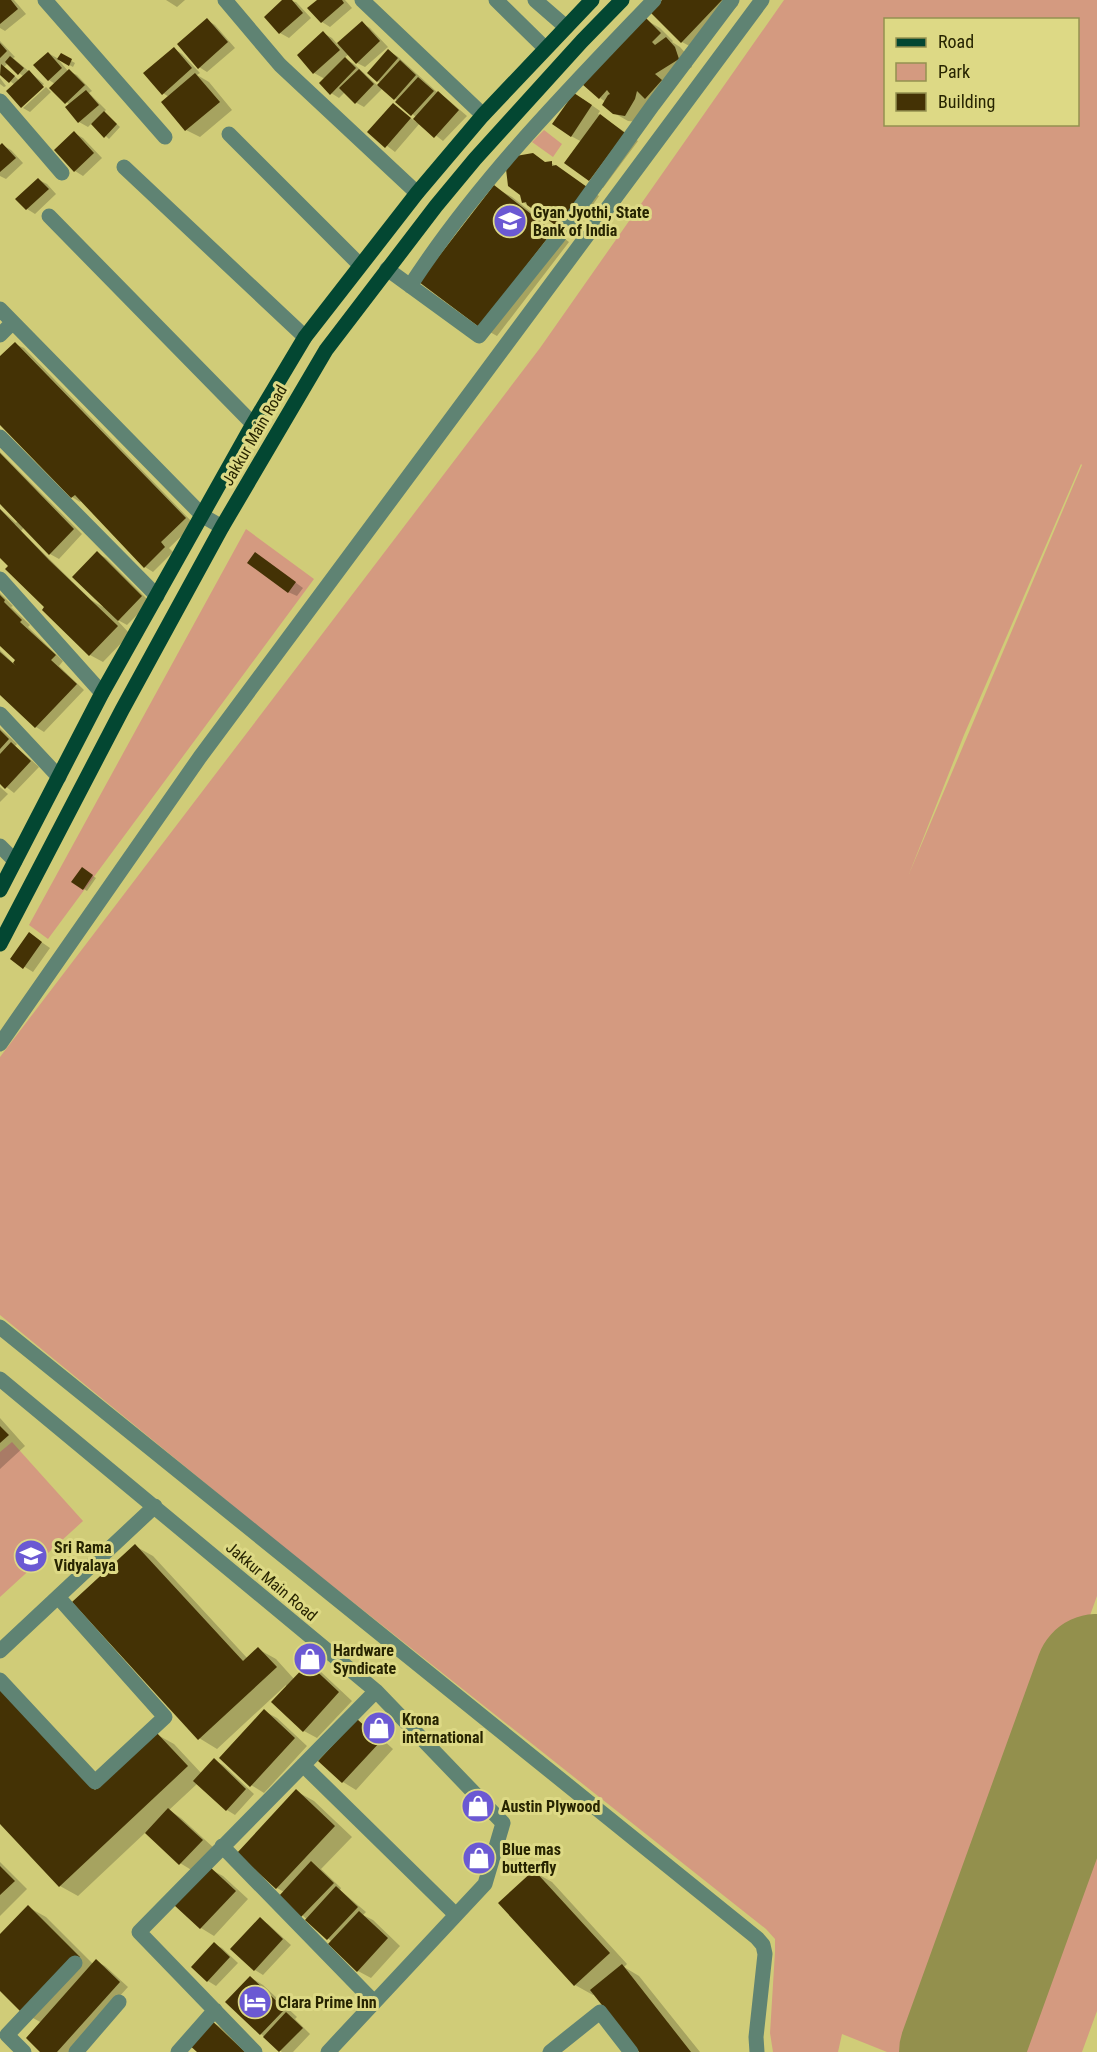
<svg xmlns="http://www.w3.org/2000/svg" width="1097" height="2052" font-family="'Roboto Condensed',sans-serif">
	<rect width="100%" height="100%" fill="#d0cc78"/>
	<path fill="#d49a80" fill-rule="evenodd" d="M784,0H1097V1596L933,2052H887L842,2034L838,2052H773L770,2033L775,1952V1939L766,1929L277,1542L0,1315V1057L540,348ZM886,20H1078V124H886ZM1081,464L1082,465L909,874L964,735Z
		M544,130L562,144L553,157L532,142Z
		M246,529L314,579L48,939L29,925Z
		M12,1442L83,1521L0,1597V1452Z
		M1097,1768V2011L1082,2052H994Z"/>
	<path fill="#0003" fill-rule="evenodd" d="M0,0H14L26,14L5,31L0,28Z
		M166,0H185L177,7Z
		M284,0L296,2L311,18L289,38L280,33Z
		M319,0H345L352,8L330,27L322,22Z
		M664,0H733L738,5L695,49L682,42L652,12Z
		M207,20L215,25L235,48L207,72L199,67Z
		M646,20L660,28L673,41L672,42L680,47L688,56L692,67L667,82L639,122L628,121L614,113L606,102L600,98Z
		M362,23L370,28L388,47L365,67L357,63L349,54L344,58L354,64L378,86L381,83L378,81L388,51L397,56L438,93L446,98L467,116L443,141L420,123L395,152L369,132L393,105L416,122L418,120L416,117L383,88L364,107L355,102L345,92L339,98L331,93L325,79L314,73L323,33L332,38L338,45Z
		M0,41L15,57L13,58L44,84L22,105L15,85L0,73ZM8,63L24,77L20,81L4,67Z
		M174,49L182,54L200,73L197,75L209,82L232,110L200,137L186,130L169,97L163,93Z
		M48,53L57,58L68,71L77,75L92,91L89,93L106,110L104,112L120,127L109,139L92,123L88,127L79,122L70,105L51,88L55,84L49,80Z
		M61,55L75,63L73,67L59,59Z
		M0,78L6,86L4,87L0,84Z
		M46,87L51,92L30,112L23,108Z
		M583,99L600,111L598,114L638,141L603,188L566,163L582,142L571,136Z
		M74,133L83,138L102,158L83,176L75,171Z
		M2,145L11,150L23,163L6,179L0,176V147Z
		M551,163L599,196L572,234L523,202L522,194L548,164Z
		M39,180L47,184L56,194L35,214L27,209Z
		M494,187L512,197L569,242L497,336L479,326Z
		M15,344L24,348L194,524L169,548L173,552L153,572L145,567L82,500L80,502L72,497L0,423V358Z
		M0,452L82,534L59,559L50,554L24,527L21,531L91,600L103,607L97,553L106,558L150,602L127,625L116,619L130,634L103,662L90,655L0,556V509L16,523L18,521L0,503Z
		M264,559L303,588L297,596L288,592Z
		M0,593L13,606L11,607L30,625L28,627L63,661L59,666L84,690L44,732L36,727L0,693V650L14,664L18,660L0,644Z
		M0,728L17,744L15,746L39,767L14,793L0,782Z
		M0,787L8,794L0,802Z
		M82,869L96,878L87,891L73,882Z
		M37,939L50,948L33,972L12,959Z
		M0,1418L25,1446L0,1469Z
		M135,1546L153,1556L248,1659L258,1649L276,1659L294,1679L308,1665L321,1672L352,1701L317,1738L304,1731L286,1685L217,1749L199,1738Z
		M264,1711L277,1718L307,1746L264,1793L251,1785Z
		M357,1721L370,1728L393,1749L356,1790L343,1782Z
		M156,1734L174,1744L202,1774L214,1760L223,1765L254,1794L235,1815L227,1810L198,1783L169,1810L181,1818L215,1849L193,1871L180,1863L146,1832L78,1896L60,1886L0,1821L99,1787Z
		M296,1791L314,1801L352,1837L321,1869L341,1888L340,1890L366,1912L363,1915L373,1920L400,1946L371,1978L358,1971L332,1942L281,1896L284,1892L277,1888Z
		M0,1862L27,1889L0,1916Z
		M210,1869L223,1876L248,1899L214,1936L201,1928L176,1905Z
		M534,1872L552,1882L627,1964L624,1967L639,1976L700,2052H641L595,1994L593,1995L575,1985L500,1903Z
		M28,1907L46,1917L93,1964L96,1961L105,1966L128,1987L69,2052H43L42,2023L24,2013L0,1989V1936Z
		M260,1919L268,1924L291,1945L263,1975L255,1970Z
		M214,1944L222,1948L238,1963L216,1986L208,1981Z
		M250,1977L263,1985L297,2017L295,2019L310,2034L293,2052H282L261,2034Z
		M209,2020L222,2028L248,2052H199Z"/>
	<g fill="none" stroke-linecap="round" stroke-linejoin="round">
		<path stroke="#93904d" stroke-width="124" d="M961,2052L1097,1676"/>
	</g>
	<path fill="#443205" d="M0,0H11L18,9L0,24Z
		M282,0H292L303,13L279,34L264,17Z
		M317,0H342L344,3L321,23L307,8Z
		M662,0H722L681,43L650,12Z
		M207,18L228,42L198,69L177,44Z
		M646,18L661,33L652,42L655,45L666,37L675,47L679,59L655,74L662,80L645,99L637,91L635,99L625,116L613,114L602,105L608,95L610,94L607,90L599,99L582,84Z
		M362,21L380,41L356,64L337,43Z
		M323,31L340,50L313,74L297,55Z
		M0,43L7,51L0,58Z
		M174,47L192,68L162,95L143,73Z
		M388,49L398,58L377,82L367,73Z
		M48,52L62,68L48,81L33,65Z
		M61,53L72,59L69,66L57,59Z
		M10,56L24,68L18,75L5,62Z
		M345,57L356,68L330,95L319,83Z
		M400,60L416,75L394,100L377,85Z
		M1,64L15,76L9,83L0,75Z
		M69,69L85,85L65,104L49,88Z
		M359,69L374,84L355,104L339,88Z
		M29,70L44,87L21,108L6,91Z
		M195,73L220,102L185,131L161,102Z
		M418,77L434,91L411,116L395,102Z
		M86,90L99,105L78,123L65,107Z
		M438,91L459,110L434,138L413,119Z
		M574,93L592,105L571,137L552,124Z
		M393,103L411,118L385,148L367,132Z
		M104,111L117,124L104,138L91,124Z
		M600,114L625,133L589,181L564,163Z
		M74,131L94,153L74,172L54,150Z
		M2,143L16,158L0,172V145Z
		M533,153L545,162L552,161V166L556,165L587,187L558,227L527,205L526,202L522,203L520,195L508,186L506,169L516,156Z
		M38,178L49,189L26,210L15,199Z
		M494,185L553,231L479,327L419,282Z
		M15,342L186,518L161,542L165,547L144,568L75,495L71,498L0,425V356Z
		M0,453L74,529L49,555L0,504Z
		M0,509L49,560L118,626L89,656L42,610L44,607L5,569L8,566L0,558Z
		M97,551L142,596L118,621L72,577Z
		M255,552L296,582L288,593L247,563Z
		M0,595L5,600L4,602L22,620L20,622L56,655L51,660L77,684L35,728L0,695V652L16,666L13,663L15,660L0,646Z
		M0,730L9,739L0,749Z
		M11,742L31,761L5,789L0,784V754Z
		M82,867L93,875L83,890L71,882Z
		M29,932L42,942L23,969L10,959Z
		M0,1426L9,1435L0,1443Z
		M135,1544L243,1661L258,1647L277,1667L198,1740L72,1602Z
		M308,1663L339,1692L303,1732L271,1702Z
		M0,1688L95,1790L156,1732L188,1766L59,1887L0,1824Z
		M264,1709L295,1738L250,1787L219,1758Z
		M357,1719L381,1741L342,1783L318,1761Z
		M214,1758L246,1789L226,1811L193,1781Z
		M296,1789L335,1826L276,1889L237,1853Z
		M168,1808L203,1840L179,1865L145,1833Z
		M311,1861L334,1883L301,1917L279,1896Z
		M0,1866L15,1881L0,1895Z
		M210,1867L236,1891L200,1929L174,1905Z
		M534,1870L610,1953L574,1986L498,1903Z
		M336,1886L358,1907L327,1940L305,1920Z
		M28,1905L80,1957L23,2014L0,1991V1934Z
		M359,1911L388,1938L357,1972L328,1944Z
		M260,1917L283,1939L254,1971L230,1949Z
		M214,1942L230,1957L207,1982L191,1967Z
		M96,1959L120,1982L57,2052H40L26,2038Z
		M622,1964L691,2052H639L590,1990Z
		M250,1976L285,2009L260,2035L225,2002Z
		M286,2012L303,2028L279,2052L263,2037Z
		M209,2018L245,2052H197L187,2043Z"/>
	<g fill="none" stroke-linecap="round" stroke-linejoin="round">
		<path stroke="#5f8373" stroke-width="15" d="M45,0L165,137
			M225,0L280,65L417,193
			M362,0L483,115
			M496,0L545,48
			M535,0L566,27
			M0,101L62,173
			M229,134L360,265
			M124,167L305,337
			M49,216L253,424
			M387,269L479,336L559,236L653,105L732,0
			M410,286C479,180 567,91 654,0
			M0,309L203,516L222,527
			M0,335L12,323
			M0,437L157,596
			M0,579L102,693
			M0,714L59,777
			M0,846L15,861
			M0,1044L200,757L762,0
			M0,1327L757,1938L763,1945L765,1954L756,2037L757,2052
			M0,1379L376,1691L503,1823L485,1884L328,2052
			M0,1651L155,1506
			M0,1680L95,1782L165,1717L58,1597
			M303,1765L456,1915
			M222,1846L374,2002
			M24,2052L7,2035L75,1963
			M76,2052L119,2002
			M178,2052L215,2010
			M255,2052L139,1932L376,1691
			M550,2052L600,2012L631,2052"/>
		<path stroke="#034732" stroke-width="15" d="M0,890L102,693L253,424L305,337L417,193L483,115L592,0
			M0,944L122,710L222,527L326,350L436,206L475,159L582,41L622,0"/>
	</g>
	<defs>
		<symbol id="university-disc" viewBox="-11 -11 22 22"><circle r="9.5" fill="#6b59d3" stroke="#ddd985"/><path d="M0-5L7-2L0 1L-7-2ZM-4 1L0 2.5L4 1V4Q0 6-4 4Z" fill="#fff"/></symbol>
		<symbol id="school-disc" viewBox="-11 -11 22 22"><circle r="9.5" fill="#6b59d3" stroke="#ddd985"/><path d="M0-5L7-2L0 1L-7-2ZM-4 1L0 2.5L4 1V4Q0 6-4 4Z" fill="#fff"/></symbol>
		<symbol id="shop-disc" viewBox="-11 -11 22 22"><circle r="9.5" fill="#6b59d3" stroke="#ddd985"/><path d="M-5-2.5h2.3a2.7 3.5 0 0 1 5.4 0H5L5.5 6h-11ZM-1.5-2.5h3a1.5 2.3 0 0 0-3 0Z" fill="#fff"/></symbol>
		<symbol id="hotel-disc" viewBox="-11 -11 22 22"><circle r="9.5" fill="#6b59d3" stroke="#ddd985"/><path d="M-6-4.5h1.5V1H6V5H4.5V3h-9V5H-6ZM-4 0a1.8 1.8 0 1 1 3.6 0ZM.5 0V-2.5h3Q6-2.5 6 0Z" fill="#fff"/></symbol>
	</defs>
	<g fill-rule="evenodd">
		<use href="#university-disc" x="491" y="202" width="38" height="38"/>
		<use href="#school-disc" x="12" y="1537" width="38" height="38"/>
		<use href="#shop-disc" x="291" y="1640" width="38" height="38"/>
		<use href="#shop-disc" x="360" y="1709" width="38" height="38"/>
		<use href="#shop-disc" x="459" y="1787" width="38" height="38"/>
		<use href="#shop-disc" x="460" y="1839" width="38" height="38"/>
		<use href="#hotel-disc" x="236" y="1983" width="38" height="38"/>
	</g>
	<g text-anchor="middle" stroke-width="6" stroke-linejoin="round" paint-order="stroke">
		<g font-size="16" font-weight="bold" fill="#272401" stroke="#ddd985" text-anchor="start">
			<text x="533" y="218">Gyan Jyothi, State<tspan x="533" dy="18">Bank of India</tspan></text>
			<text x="54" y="1553">Sri Rama<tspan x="54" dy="18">Vidyalaya</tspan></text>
			<text x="333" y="1656">Hardware<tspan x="333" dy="18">Syndicate</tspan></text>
			<text x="402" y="1725">Krona<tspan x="402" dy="18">international</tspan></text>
			<text x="501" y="1812">Austin Plywood</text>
			<text x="502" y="1855">Blue mas<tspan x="502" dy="18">butterfly</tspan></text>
			<text x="278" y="2008">Clara Prime Inn</text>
		</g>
		<g font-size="16" fill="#272401" stroke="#ddd985">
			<text transform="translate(254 435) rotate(-60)" y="6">Jakkur Main Road</text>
			<text transform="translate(272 1581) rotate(40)" y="6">Jakkur Main Road</text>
		</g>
	</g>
	<rect x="884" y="18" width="195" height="108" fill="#ddd985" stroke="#949150" stroke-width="1.5"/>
	<rect x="896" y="38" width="30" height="9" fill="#034732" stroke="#949150" stroke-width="1.5"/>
	<text x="938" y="48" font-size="18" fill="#272401">Road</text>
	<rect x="896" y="63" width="30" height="18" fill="#d49a80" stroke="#949150" stroke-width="1.5"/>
	<text x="938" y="78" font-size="18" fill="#272401">Park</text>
	<rect x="896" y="93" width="30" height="18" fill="#443205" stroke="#949150" stroke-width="1.5"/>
	<text x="938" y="108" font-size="18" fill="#272401">Building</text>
</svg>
